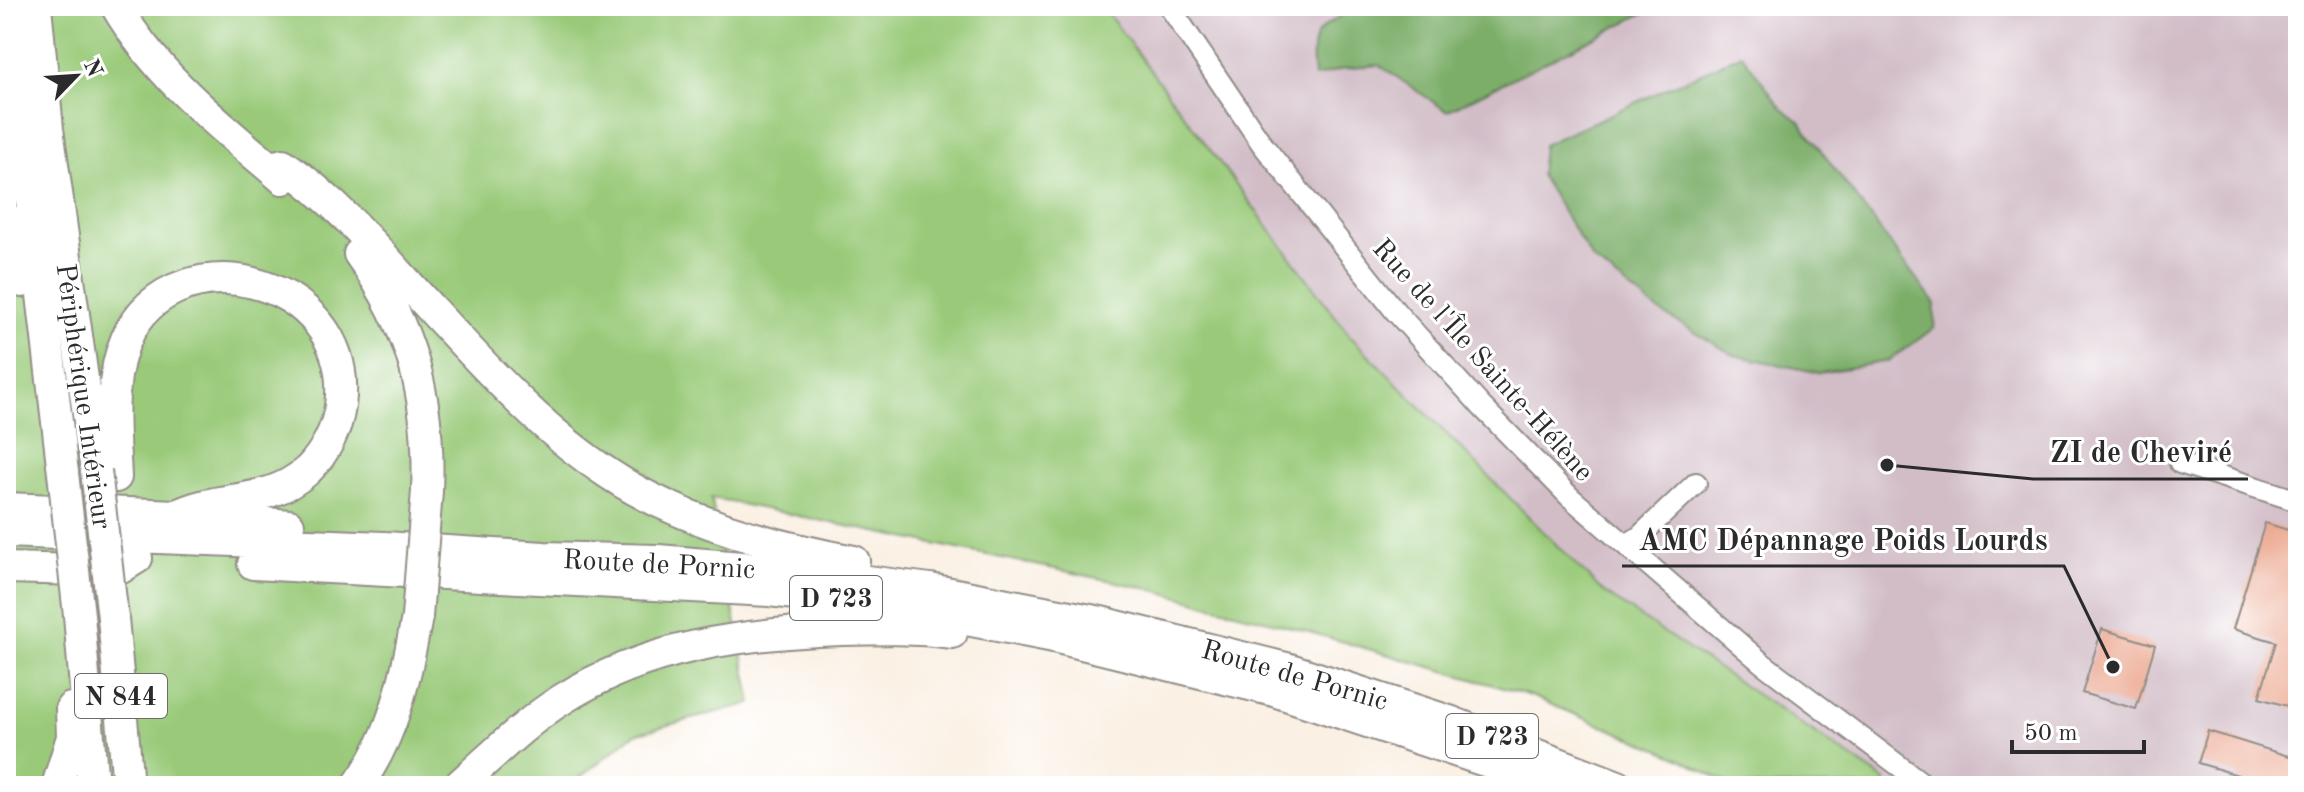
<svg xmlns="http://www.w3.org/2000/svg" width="2304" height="792" font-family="'Old Standard TT',serif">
	<rect width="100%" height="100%" fill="#fff"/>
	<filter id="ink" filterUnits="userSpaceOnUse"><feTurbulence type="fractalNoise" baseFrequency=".0125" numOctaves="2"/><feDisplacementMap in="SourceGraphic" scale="16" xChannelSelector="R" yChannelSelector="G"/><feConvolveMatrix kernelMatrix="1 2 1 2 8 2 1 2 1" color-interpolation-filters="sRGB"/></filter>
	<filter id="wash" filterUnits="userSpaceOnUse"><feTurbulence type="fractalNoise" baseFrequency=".006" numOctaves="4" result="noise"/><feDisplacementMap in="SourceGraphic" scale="32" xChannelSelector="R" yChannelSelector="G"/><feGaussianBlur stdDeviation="1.8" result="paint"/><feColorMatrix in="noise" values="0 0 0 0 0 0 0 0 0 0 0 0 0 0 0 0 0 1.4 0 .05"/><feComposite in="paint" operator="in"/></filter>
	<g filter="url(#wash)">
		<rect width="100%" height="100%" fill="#faf0e3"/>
		<path fill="#d2bdc7" d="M1102,6H2298V786H1893L1603,593L1351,337Z"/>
		<path fill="#9aca79" stroke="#627a52" stroke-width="2" d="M6,6H1102L1351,337L1603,592L1886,781L1883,786H1733L1675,756L1531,696L1309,632L1146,588L711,498L752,703L635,734L569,786H6Z"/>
		<path fill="#7bae69" stroke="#536c4a" stroke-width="2" d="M1357,6H1658L1447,111L1379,65L1343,69L1314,77C1308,28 1319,30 1357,6Z
			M1742,54L1781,107L1799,121L1935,304L1934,328L1888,361L1820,373L1734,355L1659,311L1593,260L1540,175L1543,145Z"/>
		<g id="blocks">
			<path fill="#eba389" d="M2265,523L2298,533V709L2259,698L2276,642L2233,629Z
				M2102,629L2155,645L2136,709L2082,693Z
				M2208,731L2298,759L2296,786H2274L2254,780L2253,785L2237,780L2238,775L2198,763Z"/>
		</g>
	</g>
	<g filter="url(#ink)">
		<use href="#blocks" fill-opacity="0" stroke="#928e87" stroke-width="2"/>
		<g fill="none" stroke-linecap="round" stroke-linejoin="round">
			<defs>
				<path id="minor" d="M1169,6L1262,144L1396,312L1482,407L1570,497L1762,663L1926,786
					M2180,463L2298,501
					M1626,545L1639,537L1696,483"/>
				<path id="highway" d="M8,6L63,473
					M36,6L48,129L96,471
					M116,6C158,78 220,125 283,179
					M270,167L283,164C341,204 388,262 435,313C489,371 542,430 609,474C678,520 773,546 854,561
					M6,218L22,282
					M359,254C413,328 431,401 427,491
					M116,477C114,436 109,390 122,350C161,229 358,273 340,406C337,429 325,453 308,470C267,507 220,493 177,515
					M6,508L177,515L289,525
					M6,532L384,547L544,557L658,560L789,571L930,589L1101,622L1290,669L1452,722L1618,786
					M253,564L769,591L884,604L1049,636L1274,691L1485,761L1552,786
					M6,568L116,571L137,558
					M79,615L93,786
					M113,618L128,786
					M57,786L72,737L71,708
					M357,786C394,737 406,676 417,617
					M458,786C491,757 523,724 561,700C645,646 744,633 842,630C878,629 916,628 952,633"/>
			</defs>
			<use href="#minor" stroke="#928e87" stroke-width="24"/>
			<use href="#highway" stroke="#928e87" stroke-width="34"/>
			<use href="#minor" stroke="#fff" stroke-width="20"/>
			<use href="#highway" stroke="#fff" stroke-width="30"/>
			<defs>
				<path id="highway-bridge" d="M96,471L113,618
					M63,473L79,615
					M417,617L427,491"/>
			</defs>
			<use href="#highway-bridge" stroke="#928e87" stroke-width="34" stroke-linecap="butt"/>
			<use href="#highway-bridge" stroke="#fff" stroke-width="30"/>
		</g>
	</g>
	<g text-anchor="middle" stroke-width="6" stroke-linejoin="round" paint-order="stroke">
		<g fill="#fff" stroke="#6b6b6b" stroke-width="2">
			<rect x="790" y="576" width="92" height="44" rx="6"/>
			<rect x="75" y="674" width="92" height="44" rx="6"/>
			<rect x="1446" y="714" width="92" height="44" rx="6"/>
		</g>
		<g font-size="26" font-weight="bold" fill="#2b2b2b">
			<text x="836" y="607">D 723</text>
			<text x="121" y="705">N 844</text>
			<text x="1492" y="745">D 723</text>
		</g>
		<g font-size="28" fill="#2b2b2b" stroke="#fff">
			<text transform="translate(1484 359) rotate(48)" y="10">Rue de l'Île Sainte-Hélène</text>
			<text transform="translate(85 396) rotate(82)" y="10">Périphérique Intérieur</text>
			<text transform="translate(659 563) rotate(3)" y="10">Route de Pornic</text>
			<text transform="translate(1295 674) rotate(16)" y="10">Route de Pornic</text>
		</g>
	</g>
	<path fill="none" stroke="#2b2b2b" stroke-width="3" d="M1887 465L2033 479H2248M2113 667L2064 566H1622"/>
	<g fill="#2b2b2b" stroke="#fff" stroke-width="3">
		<circle cx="1887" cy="465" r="8"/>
		<circle cx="2113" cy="667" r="8"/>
	</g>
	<g font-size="30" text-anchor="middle" font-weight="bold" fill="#2b2b2b" stroke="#fff" stroke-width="6" stroke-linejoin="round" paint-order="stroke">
		<text x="2141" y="462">ZI de Cheviré</text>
		<text x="1843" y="550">AMC Dépannage Poids Lourds</text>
	</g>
	<rect width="2304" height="792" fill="none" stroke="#fff" stroke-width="32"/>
	<g transform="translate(76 76) rotate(65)" stroke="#ffffff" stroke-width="6" paint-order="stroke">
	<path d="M0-6L14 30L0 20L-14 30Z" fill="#2b2b2b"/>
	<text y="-12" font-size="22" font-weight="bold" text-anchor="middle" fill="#2b2b2b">N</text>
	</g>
	<path d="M2012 740v12h132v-12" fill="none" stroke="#2b2b2b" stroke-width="4"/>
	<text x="2024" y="740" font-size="24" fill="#2b2b2b" stroke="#ffffff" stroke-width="6" paint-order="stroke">50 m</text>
</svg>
